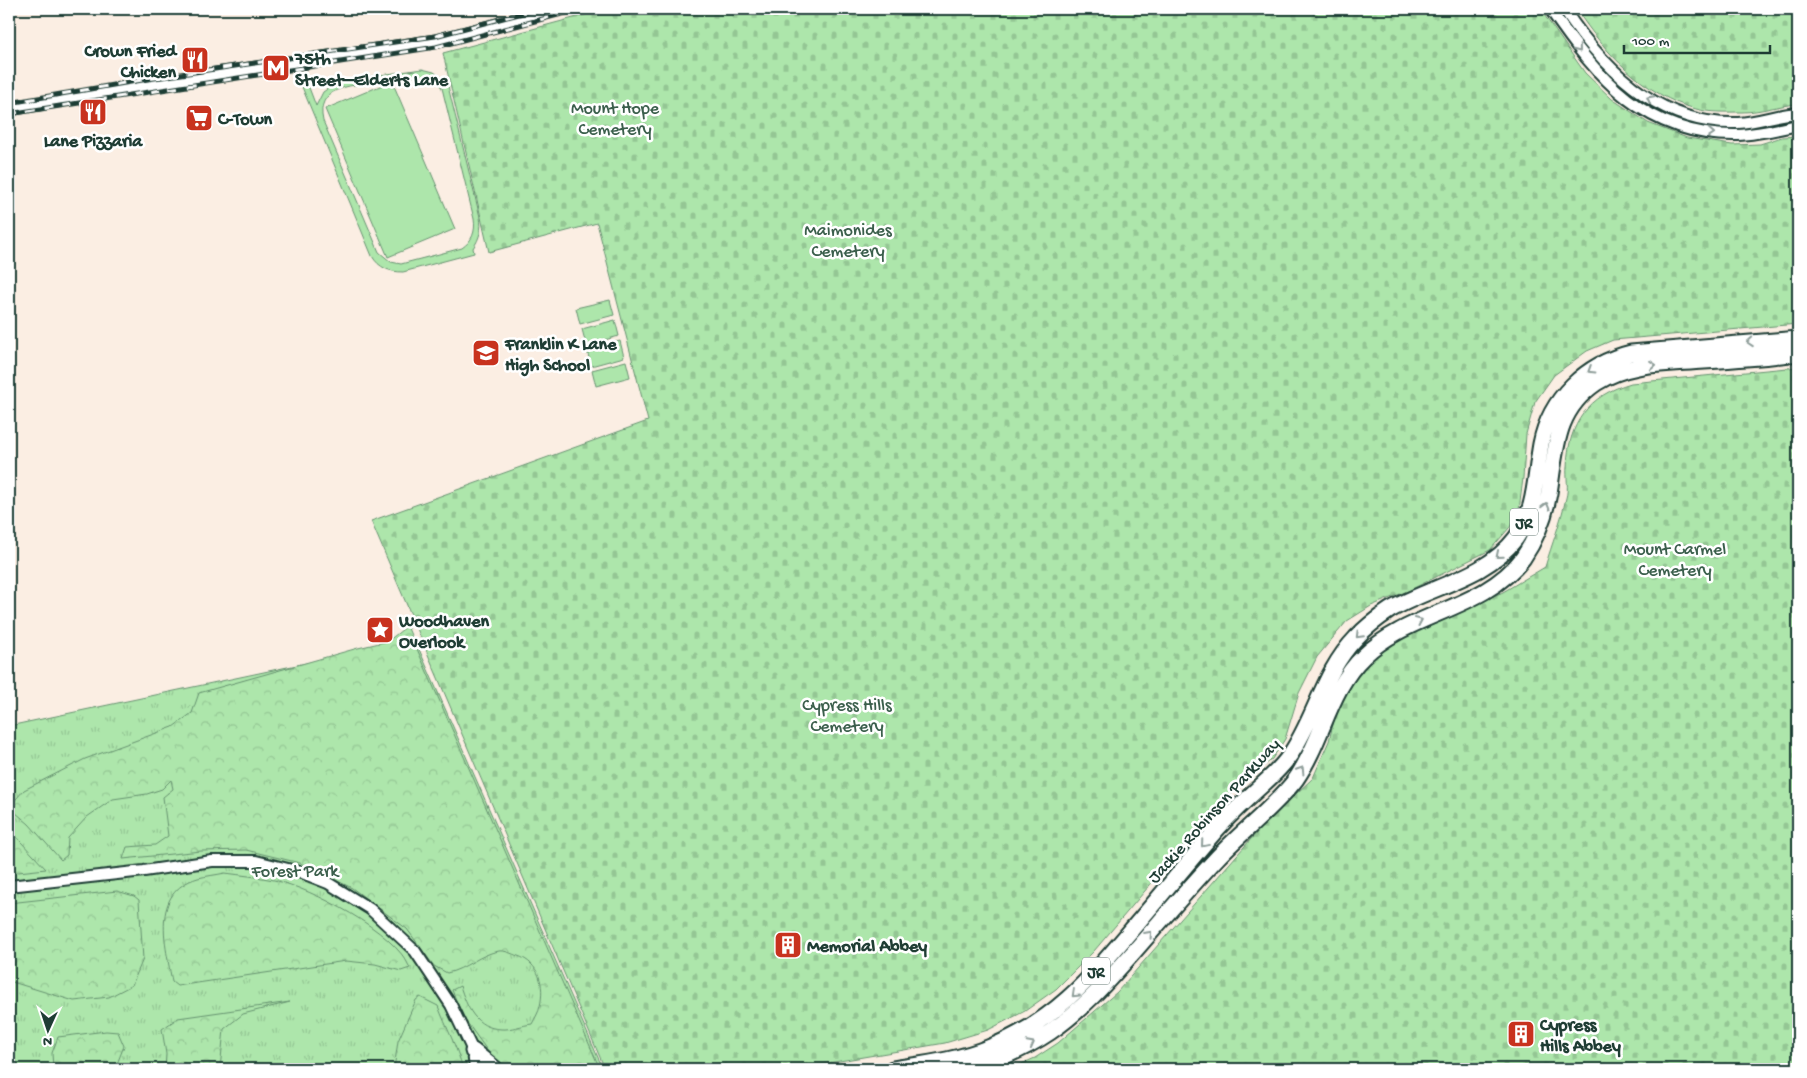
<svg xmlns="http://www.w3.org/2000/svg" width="1807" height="1078" font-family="'Gochi Hand',sans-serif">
	<defs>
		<pattern id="grass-tufts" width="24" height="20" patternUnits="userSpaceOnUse" patternTransform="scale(1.25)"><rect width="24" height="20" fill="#ade6ab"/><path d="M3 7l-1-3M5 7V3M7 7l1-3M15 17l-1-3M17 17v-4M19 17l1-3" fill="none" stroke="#94c694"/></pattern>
		<pattern id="forest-crowns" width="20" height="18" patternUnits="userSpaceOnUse" patternTransform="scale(1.25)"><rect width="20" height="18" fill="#ade6ab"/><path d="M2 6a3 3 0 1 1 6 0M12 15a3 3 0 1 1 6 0" fill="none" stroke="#94c694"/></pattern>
		<pattern id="cemetery-stones" width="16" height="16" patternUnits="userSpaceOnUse" patternTransform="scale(1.25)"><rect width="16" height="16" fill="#ade6ab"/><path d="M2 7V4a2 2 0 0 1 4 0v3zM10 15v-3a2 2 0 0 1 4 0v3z" fill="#94c694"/></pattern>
	</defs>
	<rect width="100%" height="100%" fill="#fbeee3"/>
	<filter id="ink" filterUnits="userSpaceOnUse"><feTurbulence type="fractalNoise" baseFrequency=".02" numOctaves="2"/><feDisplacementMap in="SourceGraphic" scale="10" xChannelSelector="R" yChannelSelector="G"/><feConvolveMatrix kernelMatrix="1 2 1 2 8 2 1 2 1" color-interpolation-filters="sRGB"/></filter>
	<g filter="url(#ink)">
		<path fill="url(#grass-tufts)" stroke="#669270" d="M415,640L603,1069H9V726Z"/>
		<path fill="url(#forest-crowns)" stroke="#669270" d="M407,626L600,1069H504L497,1064L463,1017L452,990L460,986C467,1007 475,1028 501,1029C510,1030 523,1025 532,1024C535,1018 539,1012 540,1006C545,985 539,963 518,956C512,954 505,950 499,951C480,954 466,969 447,973L434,966L407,929L352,888L300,863L246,850L201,851L123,859L127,847L155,845L168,836L163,797L173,789L171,780L162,789L147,794L113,799L87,817L68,838L67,855L61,860L29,824L9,807L24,790L85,759L173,727L192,713L199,693L358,648L388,641Z
			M9,829L46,869L9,873Z
			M225,873C241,875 258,877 274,880C312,889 395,931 410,968L401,971L375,964L346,961L177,986L172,982C166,946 149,892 198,878C206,876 216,875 225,873Z
			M117,891L134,896L139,900L143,959L132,985L109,997L74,1001L9,981V903Z
			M420,997L438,1006C446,1027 457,1047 463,1069H394L398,1041L416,1000Z
			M290,1002L243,1014L224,1029L220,1069H165L166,1054L162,1029L178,1018Z
			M106,1031L118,1032L124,1046L115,1069H53L52,1053L58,1037Z"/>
		<path fill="url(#cemetery-stones)" stroke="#669270" d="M607,9H1540L1585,73L1612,99L1648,123L1687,138L1732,145L1760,144L1782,137L1798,136V324L1613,340L1587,351L1554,375L1535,402L1526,434L1523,478L1519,510L1510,527L1490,550L1410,590L1371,606L1347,621L1317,657L1299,693L1285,739L1272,759L1228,797L1194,833L1094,951L1056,989L1025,1011L988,1030L945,1043L793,1069H605L371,521L648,421L597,223L489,252L443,53Z
			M1576,9H1798V104C1779,105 1761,112 1742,112C1728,112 1710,113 1696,109C1645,96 1604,52 1576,9Z
			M1798,367V1069H1010L1035,1058L1058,1043L1117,992L1265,823L1313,778L1329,741L1337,708L1358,674L1385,646L1404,634L1503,592L1545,567C1552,544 1561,521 1566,498C1569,488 1566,477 1567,467C1568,423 1589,395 1631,383Z"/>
		<path fill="#ade6ab" stroke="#669270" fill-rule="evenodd" d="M422,69L434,72L447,82L480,217C482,229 480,238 473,248L474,253L403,272C390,272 379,268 372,256L302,87L308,85L316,106L323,92L339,81ZM416,76C428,75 436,78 442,88L474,219C476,232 472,241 462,248L401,264L391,262L379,252L323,121C315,87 350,86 373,82C388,80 402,78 416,76Z
			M392,81L455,229L388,257L325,109Z
			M610,300L614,315L580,324L576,308Z
			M615,320L619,336L586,345L582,329Z
			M620,341L624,357L591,366L587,350Z
			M626,361L630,377L596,386L592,370Z"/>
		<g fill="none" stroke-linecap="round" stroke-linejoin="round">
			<defs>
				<path id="tertiary" d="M1550,9C1597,78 1646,137 1738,135C1758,134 1779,129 1798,125
					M1564,9C1604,70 1660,126 1738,123C1759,122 1778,114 1798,113
					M9,886L144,871L212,861H256L300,872L328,883L370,909L415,951L451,1005L473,1051L475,1069"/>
				<path id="secondary" d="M9,109L183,79L436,41L558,9"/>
				<path id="motorway" d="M473,1051L495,1069
					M893,1069C925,1064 958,1060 988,1048C1053,1023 1089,980 1133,928C1159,898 1184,867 1210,837C1222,823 1235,810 1248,798C1262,784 1279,772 1290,755C1316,717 1323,672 1356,638C1366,627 1378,618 1390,610C1431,586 1486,578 1516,538C1536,510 1535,477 1541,444C1550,398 1586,364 1631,353L1798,339
					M970,1069C998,1060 1025,1049 1050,1032C1081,1011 1106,983 1131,955C1159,923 1187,890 1217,858C1241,832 1275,807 1296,779C1323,740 1329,689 1364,656C1409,612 1484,610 1523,558C1536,539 1545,515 1549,493C1556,449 1555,411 1596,383C1628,362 1667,364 1704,361C1736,359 1767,357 1798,353"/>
			</defs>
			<use href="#tertiary" stroke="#1f3d34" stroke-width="14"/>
			<use href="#secondary" stroke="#1f3d34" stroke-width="15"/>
			<use href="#motorway" stroke="#1f3d34" stroke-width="19"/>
			<use href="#tertiary" stroke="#fff" stroke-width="10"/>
			<use href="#secondary" stroke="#fff" stroke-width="11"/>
			<use href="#motorway" stroke="#fff" stroke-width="15"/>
			<defs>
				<path id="rail" d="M9,103L148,79L435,36L538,9
					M9,114L436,47L581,9"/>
			</defs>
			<use href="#rail" stroke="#1f3d34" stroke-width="5"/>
			<use href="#rail" stroke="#fff" stroke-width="3" stroke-dasharray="9" stroke-linecap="butt"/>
		</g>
		<defs><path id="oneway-chevron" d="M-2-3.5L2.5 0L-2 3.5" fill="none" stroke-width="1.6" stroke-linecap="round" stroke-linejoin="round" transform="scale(1.25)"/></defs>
		<g stroke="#8f9e9a">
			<use href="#oneway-chevron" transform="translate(1578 49) rotate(51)"/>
			<use href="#oneway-chevron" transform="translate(1650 99) rotate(-152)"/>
			<use href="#oneway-chevron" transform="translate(1711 133) rotate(4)"/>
			<use href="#oneway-chevron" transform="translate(1750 342) rotate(176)"/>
			<use href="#oneway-chevron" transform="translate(1653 365) rotate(-5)"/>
			<use href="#oneway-chevron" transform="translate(1591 370) rotate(148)"/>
			<use href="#oneway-chevron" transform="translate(1546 506) rotate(-75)"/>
			<use href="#oneway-chevron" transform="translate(1499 555) rotate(140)"/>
			<use href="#oneway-chevron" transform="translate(1419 621) rotate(-24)"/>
			<use href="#oneway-chevron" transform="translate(1359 635) rotate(135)"/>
			<use href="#oneway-chevron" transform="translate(1301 770) rotate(-58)"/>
			<use href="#oneway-chevron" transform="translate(1204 844) rotate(130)"/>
			<use href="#oneway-chevron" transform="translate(1149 934) rotate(-48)"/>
			<use href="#oneway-chevron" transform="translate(1075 994) rotate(137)"/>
			<use href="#oneway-chevron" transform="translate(1031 1044) rotate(-28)"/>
		</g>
	</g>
	<defs>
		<symbol id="restaurant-square" viewBox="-11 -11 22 22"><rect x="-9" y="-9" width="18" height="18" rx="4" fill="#c8321e" stroke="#fff"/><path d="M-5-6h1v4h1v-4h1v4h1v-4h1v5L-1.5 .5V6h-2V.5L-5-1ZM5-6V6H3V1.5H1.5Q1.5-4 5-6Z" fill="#fff"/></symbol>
		<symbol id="metro-square" viewBox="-11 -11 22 22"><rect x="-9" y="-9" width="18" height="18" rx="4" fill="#c8321e" stroke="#fff"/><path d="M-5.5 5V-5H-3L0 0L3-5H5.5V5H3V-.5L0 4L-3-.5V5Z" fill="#fff"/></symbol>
		<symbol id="supermarket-square" viewBox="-11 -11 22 22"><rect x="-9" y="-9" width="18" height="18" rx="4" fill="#c8321e" stroke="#fff"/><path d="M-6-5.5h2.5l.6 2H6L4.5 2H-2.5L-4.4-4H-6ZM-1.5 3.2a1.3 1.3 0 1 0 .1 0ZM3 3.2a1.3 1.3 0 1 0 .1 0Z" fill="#fff"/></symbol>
		<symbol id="school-square" viewBox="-11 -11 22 22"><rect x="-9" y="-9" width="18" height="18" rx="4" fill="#c8321e" stroke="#fff"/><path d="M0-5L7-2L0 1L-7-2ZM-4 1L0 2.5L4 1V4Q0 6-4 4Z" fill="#fff"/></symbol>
		<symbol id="sight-square" viewBox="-11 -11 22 22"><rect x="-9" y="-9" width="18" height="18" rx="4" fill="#c8321e" stroke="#fff"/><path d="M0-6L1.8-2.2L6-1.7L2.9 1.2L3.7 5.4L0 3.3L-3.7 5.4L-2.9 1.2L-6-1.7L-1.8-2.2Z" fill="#fff"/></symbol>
		<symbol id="building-square" viewBox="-11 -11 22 22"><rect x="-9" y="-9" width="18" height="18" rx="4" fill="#c8321e" stroke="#fff"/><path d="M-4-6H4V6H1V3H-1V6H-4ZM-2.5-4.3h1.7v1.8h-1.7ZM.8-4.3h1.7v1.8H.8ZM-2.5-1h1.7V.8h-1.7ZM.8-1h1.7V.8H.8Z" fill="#fff"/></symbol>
	</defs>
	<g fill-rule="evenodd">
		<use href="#restaurant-square" x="179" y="44" width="32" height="32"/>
		<use href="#metro-square" x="260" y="52" width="32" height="32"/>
		<use href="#restaurant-square" x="77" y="96" width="32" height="32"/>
		<use href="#supermarket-square" x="183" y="102" width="32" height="32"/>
		<use href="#school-square" x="470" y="337" width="32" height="32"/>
		<use href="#sight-square" x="364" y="614" width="32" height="32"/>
		<use href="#building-square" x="772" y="929" width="32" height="32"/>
		<use href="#building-square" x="1505" y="1018" width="32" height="32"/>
	</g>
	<g text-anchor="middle" stroke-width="5" stroke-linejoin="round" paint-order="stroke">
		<g fill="#fff" stroke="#627771" stroke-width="1">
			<rect x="1510" y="508.5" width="28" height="27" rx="4"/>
			<rect x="1082" y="957.5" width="28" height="27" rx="4"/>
		</g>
		<g font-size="16" font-weight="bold" fill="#1f3d34">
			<text x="1524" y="528">JR</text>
			<text x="1096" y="977">JR</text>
		</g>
		<g font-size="18" font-weight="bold" fill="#1f3d34" stroke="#fff" text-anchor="start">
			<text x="176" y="56" text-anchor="end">Crown Fried<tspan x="176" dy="21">Chicken</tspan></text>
			<text x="295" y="64">75th<tspan x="295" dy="21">Street–Elderts Lane</tspan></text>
			<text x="218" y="124">C-Town</text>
			<text x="93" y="146" text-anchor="middle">Lane Pizzaria</text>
			<text x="505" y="349">Franklin K Lane<tspan x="505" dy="21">High School</tspan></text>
			<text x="399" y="626">Woodhaven<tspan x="399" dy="21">Overlook</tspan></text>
			<text x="807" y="951">Memorial Abbey</text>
			<text x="1540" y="1030">Cypress<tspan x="1540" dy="21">Hills Abbey</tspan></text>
		</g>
		<g font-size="18" fill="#3b5f4c" stroke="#fff">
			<text x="615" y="113">Mount Hope<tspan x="615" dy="21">Cemetery</tspan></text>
			<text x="848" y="235">Maimonides<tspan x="848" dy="21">Cemetery</tspan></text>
			<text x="1675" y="554">Mount Carmel<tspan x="1675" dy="21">Cemetery</tspan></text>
			<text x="847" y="710">Cypress Hills<tspan x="847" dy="21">Cemetery</tspan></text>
			<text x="295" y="876">Forest Park</text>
		</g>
		<g font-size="18" fill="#1f3d34" stroke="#fff">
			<text transform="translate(1213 810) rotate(-48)" y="6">Jackie Robinson Parkway</text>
		</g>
	</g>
	<rect width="1807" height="1078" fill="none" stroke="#fff" stroke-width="30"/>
	<rect x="15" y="15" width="1777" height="1048" fill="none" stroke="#1f3d34" stroke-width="2" filter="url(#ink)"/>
	<g transform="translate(48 1030) rotate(183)" stroke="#ffffff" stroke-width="4" paint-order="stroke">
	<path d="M0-4L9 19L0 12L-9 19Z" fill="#1f3d34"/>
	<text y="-8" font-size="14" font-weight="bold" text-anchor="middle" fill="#1f3d34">N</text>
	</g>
	<path d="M1624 45v8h146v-8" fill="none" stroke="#1f3d34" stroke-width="2.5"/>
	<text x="1632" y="45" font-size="15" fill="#1f3d34" stroke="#ffffff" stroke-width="4" paint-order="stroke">100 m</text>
</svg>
